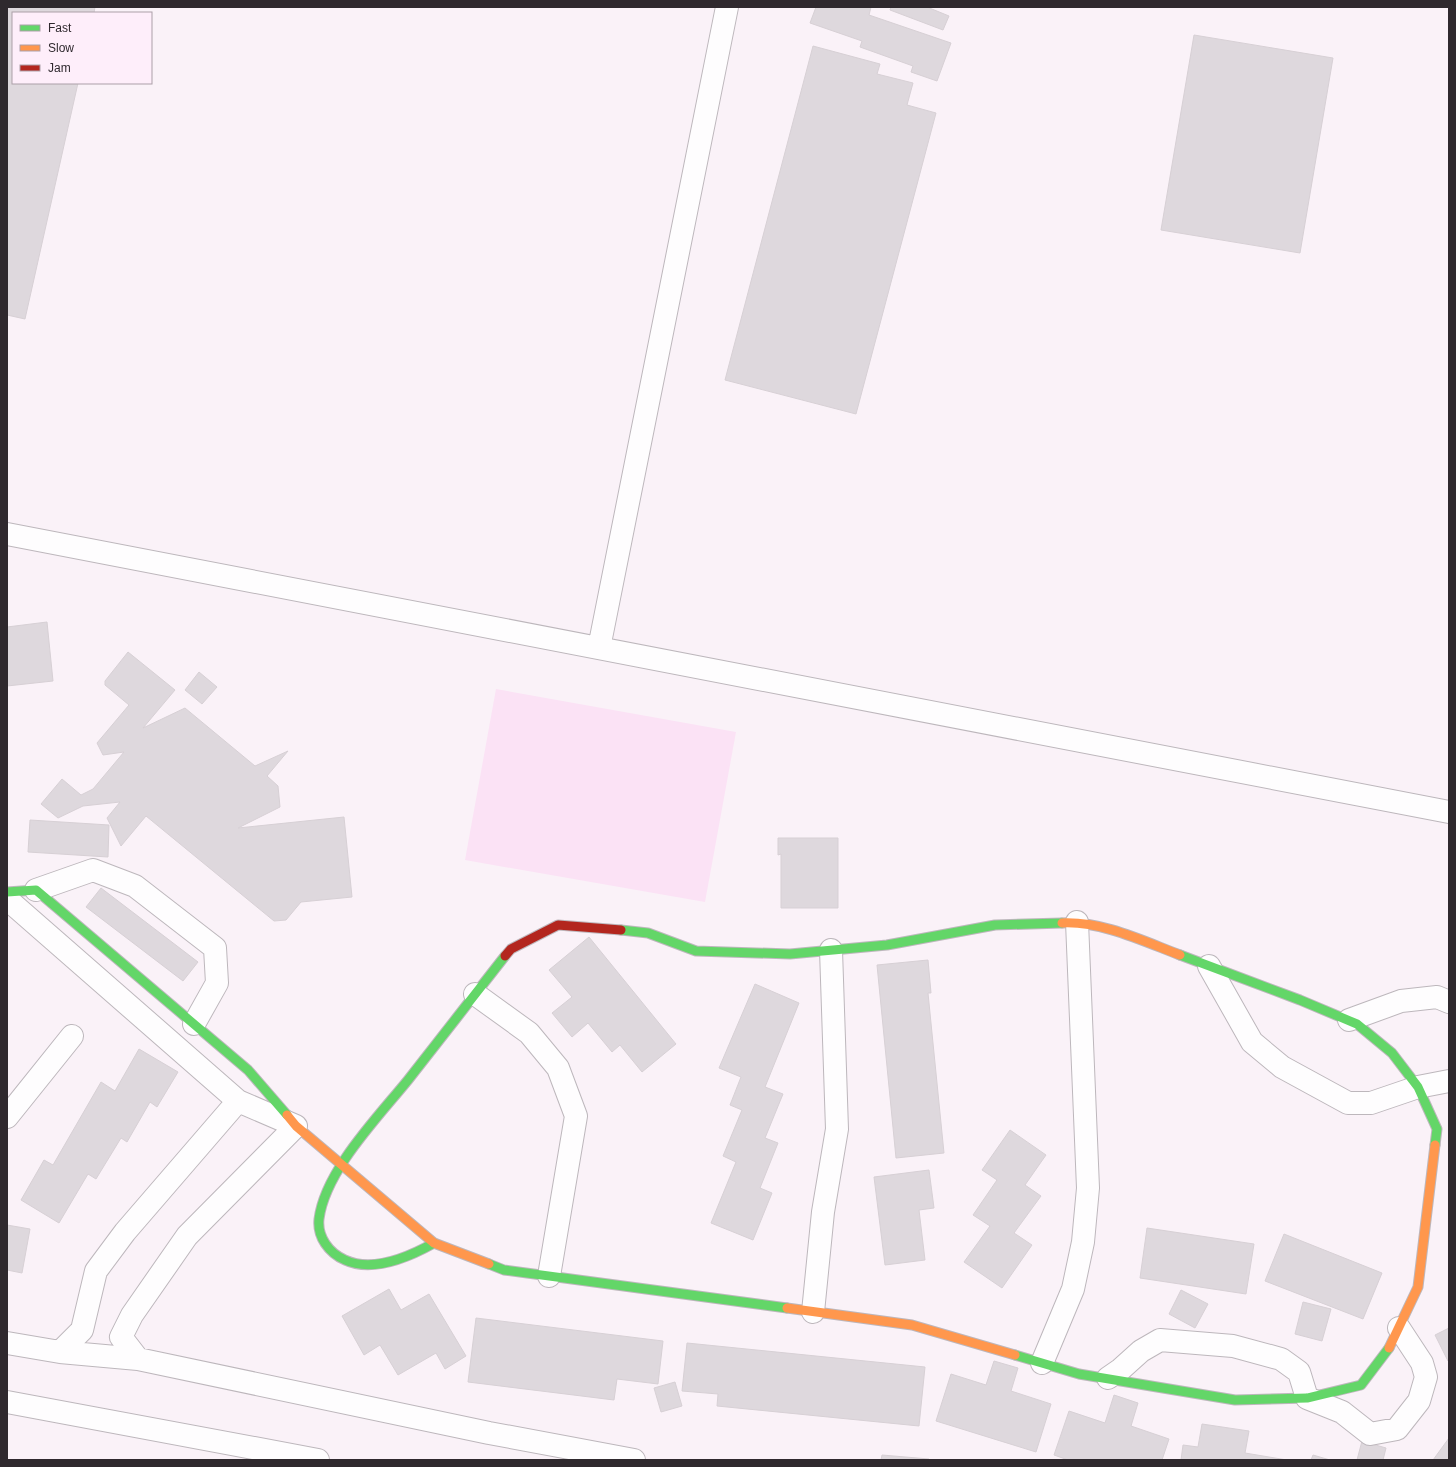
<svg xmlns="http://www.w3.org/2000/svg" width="1456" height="1467" font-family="Helvetica,sans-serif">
	<rect width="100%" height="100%" fill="#faf2f8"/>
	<path fill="#fbe2f5" d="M496,689L736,732L705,902L465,860Z"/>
	<path fill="#ded8dd" stroke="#d7d0d5" d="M7,7H95L94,13H13V83H78L25,319L7,315Z
		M816,7H871L869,15L951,43L937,81L911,72L913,66L860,47L862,41L810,23Z
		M891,7H927L949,16L943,30L890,10Z
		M1194,35L1333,58L1300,253L1161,230Z
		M813,46L880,64L877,74L913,83L907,105L936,113L856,414L725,380Z
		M47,622L53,681L7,686V627Z
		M128,652L175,690L143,728L185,708L255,766L288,751L267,776L278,786L280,807L238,828L344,817L352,897L301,902L286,920L274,921L146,816L121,846L107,818L120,802L83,806L58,818L41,804L62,779L81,795L93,789L124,752L103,755L97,743L129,705L105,685V681Z
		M199,672L217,687L202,704L185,690Z
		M30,820L109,825L108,857L28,852Z
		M778,838H838V908H781V854L778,855Z
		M101,888L198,962L183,981L86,907Z
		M589,937L676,1044L642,1072L620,1045L612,1052L588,1023L572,1037L552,1013L572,997L549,970Z
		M928,960L931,993H928L944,1153L896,1158L877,965Z
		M755,984L799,1003L765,1087L783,1094L765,1138L778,1143L760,1188L772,1193L753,1240L711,1223L736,1162L723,1156L742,1110L730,1105L741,1077L719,1068Z
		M139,1049L178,1072L157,1107L150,1102L127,1142L121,1138L96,1179L88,1174L59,1223L21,1200L44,1160L53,1165L101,1082L115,1091Z
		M1010,1130L1046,1155L1025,1185L1041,1196L1014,1233L1032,1245L1002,1288L964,1262L990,1226L973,1215L997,1180L982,1170Z
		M929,1170L934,1208L919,1210L925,1260L885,1265L874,1177Z
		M7,1225L30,1229L22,1273L7,1270Z
		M1147,1228L1254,1244L1246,1294L1140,1278Z
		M1284,1234L1382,1273L1363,1319L1265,1281Z
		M389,1289L401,1310L429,1294L466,1356L445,1369L436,1353L398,1375L380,1345L364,1355L342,1316Z
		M1181,1290L1208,1304L1195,1328L1169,1314Z
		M1303,1302L1331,1309L1322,1341L1295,1334Z
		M476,1318L663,1341L658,1384L617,1379L614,1400L468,1382Z
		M1449,1328V1360L1448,1361L1435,1335Z
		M687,1343L925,1367L919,1426L717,1406L718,1394L682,1391Z
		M994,1361L1018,1368L1011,1391L1051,1404L1036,1452L936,1421L951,1374L986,1385Z
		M675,1382L682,1406L661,1412L654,1388Z
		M1114,1395L1138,1403L1131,1426L1169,1439L1162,1460H1068L1054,1455L1069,1411L1105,1423Z
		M1202,1424L1249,1431L1245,1453L1287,1460H1181L1183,1445L1198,1447Z
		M1449,1438V1460H1433Z
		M1362,1441L1386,1448L1383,1460H1357Z
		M882,1455L929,1459V1460H881Z
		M1313,1455L1330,1460H1311Z"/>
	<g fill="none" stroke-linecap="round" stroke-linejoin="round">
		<defs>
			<path id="street" d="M7,534L1449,812
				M599,648L727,7
				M36,890L93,870L135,886L215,948L217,983L194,1024
				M7,899L238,1101L296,1126L187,1236L132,1315L121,1337L138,1359
				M1209,966L1252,1042L1282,1067L1348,1103H1371L1418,1087L1449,1081
				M475,994L529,1033L558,1068L576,1116L549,1276
				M1349,1020L1401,1001L1437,997L1449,1002
				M7,1117L72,1036
				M813,1312L823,1212L837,1129L831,950
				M7,1343L60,1352L138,1359L489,1433L634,1460
				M60,1352L82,1330L96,1271L125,1232L238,1101
				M1042,1363L1073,1289L1083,1242L1088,1188L1077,922
				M1108,1378L1121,1369L1141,1351L1160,1340L1233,1346L1281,1359L1299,1372L1307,1398L1342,1412L1370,1434L1397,1429L1419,1401L1426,1377L1422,1363L1399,1328
				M7,1402L318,1460"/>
			<path id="fast" d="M7,892L36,890L248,1070L287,1115
				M621,930L648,933L696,951L790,954L887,945L995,925L1062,923
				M1180,955L1300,1000L1357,1024L1392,1053L1418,1087L1437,1129L1435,1145
				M434,1243C409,1257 373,1273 345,1260C329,1253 317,1237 319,1219C325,1171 378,1117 408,1080C440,1039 473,997 505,956
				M489,1264L504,1270L787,1308
				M1015,1355L1079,1374L1235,1400L1307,1398L1361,1385L1389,1348"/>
			<path id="slow" d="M1062,923C1102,921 1143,941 1180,955
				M287,1115L296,1126L434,1243L489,1264
				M787,1308L912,1325L1015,1355
				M1389,1348L1418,1287L1435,1145"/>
			<path id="jam" d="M505,956L511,949L558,925L621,930"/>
		</defs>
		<use href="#street" stroke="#bdb7bc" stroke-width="24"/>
		<use href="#fast" stroke="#bdb7bc" stroke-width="11"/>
		<use href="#slow" stroke="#bdb7bc" stroke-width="11"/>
		<use href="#jam" stroke="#bdb7bc" stroke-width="11"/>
		<use href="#street" stroke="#fefdfe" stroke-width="22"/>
		<use href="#fast" stroke="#63d668" stroke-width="9"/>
		<use href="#slow" stroke="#ff974d" stroke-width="9"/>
		<use href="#jam" stroke="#b3261e" stroke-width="9"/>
	</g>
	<rect width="1456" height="1467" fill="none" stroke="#2f292e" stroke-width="16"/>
	<rect x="12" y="12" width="140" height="72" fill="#feeefa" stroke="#ab9fa8"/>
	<rect x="20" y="25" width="20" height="6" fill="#63d668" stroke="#ab9fa8"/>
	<text x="48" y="32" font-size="12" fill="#2f292e">Fast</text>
	<rect x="20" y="45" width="20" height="6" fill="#ff974d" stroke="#ab9fa8"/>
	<text x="48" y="52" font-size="12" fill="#2f292e">Slow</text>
	<rect x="20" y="65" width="20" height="6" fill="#b3261e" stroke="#ab9fa8"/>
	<text x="48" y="72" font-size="12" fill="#2f292e">Jam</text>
</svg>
